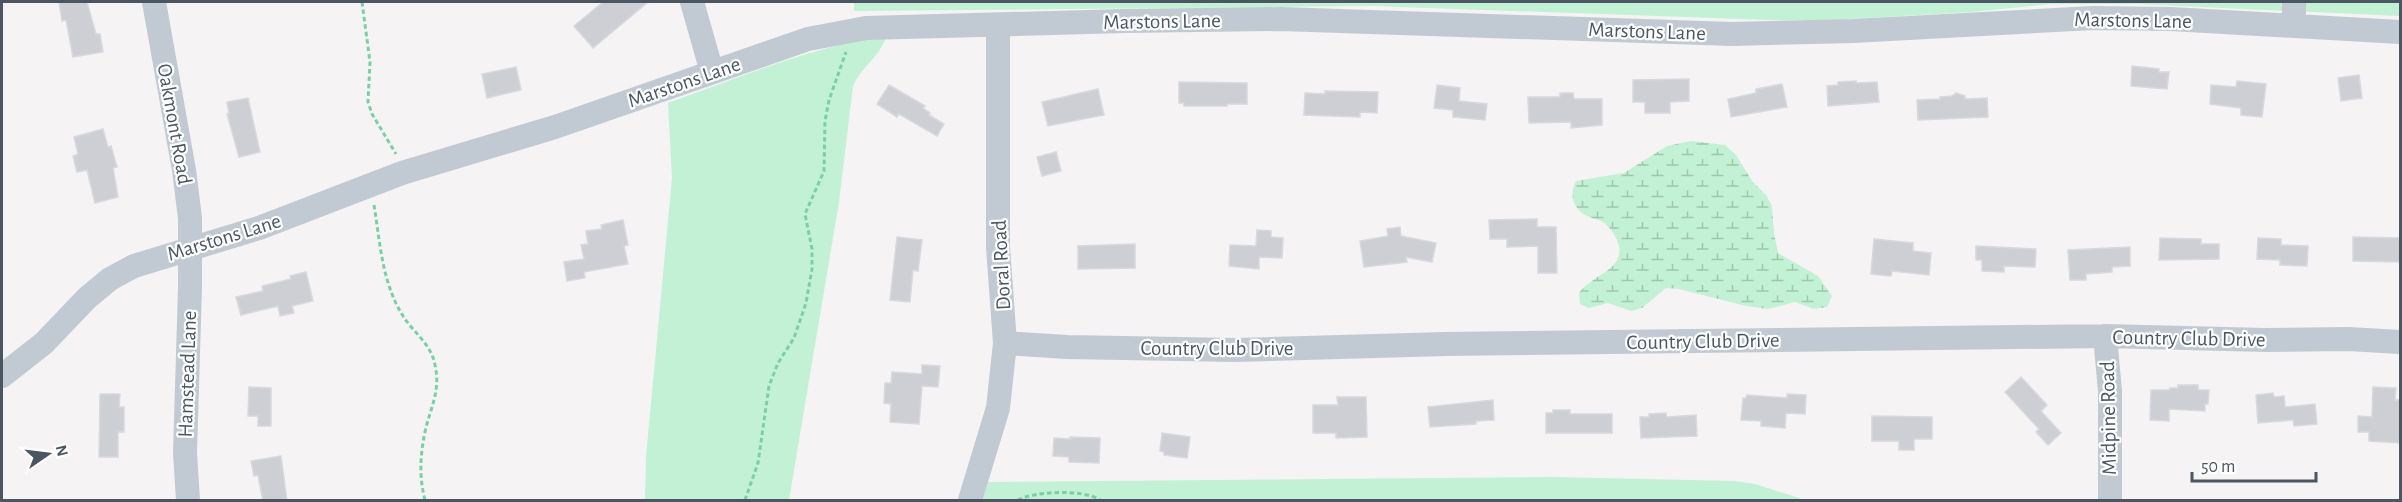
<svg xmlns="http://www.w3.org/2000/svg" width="2402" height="502" font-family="'Alegreya Sans',sans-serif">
	<defs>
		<pattern id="wetland-marsh" width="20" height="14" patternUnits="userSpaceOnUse" patternTransform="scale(1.5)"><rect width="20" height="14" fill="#c3f1d5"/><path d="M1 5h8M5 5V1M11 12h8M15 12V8" fill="none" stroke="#a0c6b0"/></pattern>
	</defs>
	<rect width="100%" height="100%" fill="#f5f3f3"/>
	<path fill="#c3f1d5" d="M854,2H2400V16L2137,4H2051L1971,12L1832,20H1771L1372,6L854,11Z
		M887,35C878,60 863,64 853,86L839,202L789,500H645L646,457L672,178L668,103C740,77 812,47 887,35Z
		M1553,477L1735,481L1755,484L1805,500H981L987,482Z"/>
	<path fill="url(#wetland-marsh)" d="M1691,141L1725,145L1736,155L1752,181L1766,195L1772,206L1774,233L1778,253L1818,276L1832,296L1827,307L1814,309L1795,302L1768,309L1746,306L1679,289L1666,288L1642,308L1631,311L1608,303L1589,308L1580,304L1579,293C1593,273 1631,269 1616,238C1613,233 1609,226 1604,223C1601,220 1595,219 1591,218C1574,211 1568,197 1576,181L1624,173L1667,146Z"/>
	<path fill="#cdcfd5" stroke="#d7d9de" stroke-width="1.5" d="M59,2H87L96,34H100L103,52L73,57L66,20L62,21Z
		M603,2H648L593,48L574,26Z
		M2132,66L2159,69V72H2169L2167,89L2131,86Z
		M516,67L521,90L487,98L482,74Z
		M2359,75L2362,98L2341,101L2338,78Z
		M1689,79V101L1670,102V113H1645V102H1633V80Z
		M1856,81V83L1877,82L1879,102L1828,106L1827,86L1838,85V82Z
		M2237,81L2266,84L2262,117L2241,115V108L2210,104L2211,85L2236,87Z
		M1179,82L1247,83V104H1227V106H1184V103H1179Z
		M1782,84L1787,107L1731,117L1728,99L1756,93V89Z
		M889,85L925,106L923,108L930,113L929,115L944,124L937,136L899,114L897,117L877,104Z
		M1437,85L1460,88L1459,101L1487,104L1485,120L1453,117V110L1434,108Z
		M1098,89L1104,115L1048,126L1042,102Z
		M1325,91L1378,92L1377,113L1360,112V117L1304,115L1305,93L1325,94Z
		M1560,93H1573L1574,99H1602V125L1571,128V122L1529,123L1528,97H1560Z
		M1956,93L1965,96V99L1987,98L1988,117L1918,120L1917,100L1940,99V97L1952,96Z
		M248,98L260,152L239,157L227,114L229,113L227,102Z
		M103,129L108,147L111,146L117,167L113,168L118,197L95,203L87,170L77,172L73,156L78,154L74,137Z
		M1056,152L1061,171L1042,176L1037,157Z
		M1537,219V227H1556L1557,273H1538V246L1507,247V239H1490L1489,220Z
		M623,220L628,245L624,246L628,264L584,272L585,278L567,281L564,262L584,259L581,245L588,244L586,231L602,229L601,225Z
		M1400,227L1401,236L1436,243L1432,262L1406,257L1407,262L1364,267L1360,241L1388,236L1387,229Z
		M1257,230L1271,231V237L1283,238L1282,258L1259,257V269L1229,266L1230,245L1256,246Z
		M897,237L922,240L918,271L913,270L910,302L890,300Z
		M2353,237L2400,238V262L2353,261Z
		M2160,238L2201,239V244H2219V259L2159,260Z
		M2258,238L2281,239V245L2308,246L2307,266L2280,265V260L2257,259Z
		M1874,239L1913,243V251L1931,253L1929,275L1892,271L1891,276L1871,274Z
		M1135,244V268L1078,269V246Z
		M1976,246L2036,249L2035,267L2004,266V272L1982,271V260H1976Z
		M2130,247V266L2112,267V272L2086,274V280H2070L2068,250Z
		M306,272L313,301L292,306L294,313L280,316L278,306L241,315L236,297L263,291L262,286L291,279L290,276Z
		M922,365L940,366L938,387L922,386L919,424L890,422L891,404L884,403L885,383H891L892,372L922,374Z
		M2021,377L2047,405L2041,411L2061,433L2048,445L2036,432L2039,429L2005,392Z
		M2178,385H2198V390H2209L2208,404H2205V411L2169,409V421L2150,420L2151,390H2169L2170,388H2178Z
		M249,387L271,388V426H258V416H248Z
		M2373,387L2396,388L2395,400H2400V443L2369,441V432H2358V416L2372,417Z
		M2273,393L2274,397L2284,396L2285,407L2315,404L2317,424L2294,426L2293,420L2258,423L2256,395Z
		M100,394H120L119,407H124V432H118V457H99Z
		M1787,394L1806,395L1805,414L1786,413L1785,428L1761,426V421L1741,420L1743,398H1746L1747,395L1787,398Z
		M1337,397H1366L1367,437L1336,438V433H1313V405H1338Z
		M1493,400L1494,420L1476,421V424L1430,427L1428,407Z
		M1553,410H1570V414H1612V433H1546V413H1553Z
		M1666,413V417L1696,415L1697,436L1641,438L1640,417H1649V414Z
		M1872,416L1932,417V439H1914V450H1899V441H1872Z
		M1162,433L1190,437L1187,458L1164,455V452L1160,451Z
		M1070,437L1100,438L1099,463L1069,462V457L1053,456L1054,438L1070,439Z
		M281,456L287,501H263L258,475L254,476L251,461Z"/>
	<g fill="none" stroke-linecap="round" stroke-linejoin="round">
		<path stroke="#7ad0a6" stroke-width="3" stroke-dasharray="4.5 3" stroke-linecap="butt" d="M362,2L370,62L368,102L372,114L396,154
			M374,205C380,242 382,283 403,316C413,332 432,345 435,365C441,392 430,408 425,432C420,456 419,477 425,500
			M745,500L758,463L769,386L778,363L794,338L806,303L812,269V249L805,214L824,171L825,121L829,100L846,52
			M1018,500C1035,491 1084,489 1100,500"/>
		<path stroke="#c1cad2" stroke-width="24" d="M154,2L184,170L190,218V288L185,453L188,500
			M692,2L712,72
			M2294,26V2
			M2105,336L2110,391V500
			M1005,343L1067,347L1235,350L1445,344L2105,336L2265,340L2348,339L2400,342
			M2,376L44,343L87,298L110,279L134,266L259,228L402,173L555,127L808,39L866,28L1124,21L1281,19L1732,34L1853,31L2093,18L2171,19L2400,32
			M970,500L998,408L1005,343L998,247V25"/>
	</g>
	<g text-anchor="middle" stroke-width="4.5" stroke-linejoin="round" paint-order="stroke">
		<g font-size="21" fill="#4a5661" stroke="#fff">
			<text transform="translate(2133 20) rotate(1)" y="7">Marstons Lane</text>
			<text transform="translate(1162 21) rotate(-1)" y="7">Marstons Lane</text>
			<text transform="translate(1647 31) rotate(2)" y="7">Marstons Lane</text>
			<text transform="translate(684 82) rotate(-19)" y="7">Marstons Lane</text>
			<text transform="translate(175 124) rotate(80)" y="7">Oakmont Road</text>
			<text transform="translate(224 237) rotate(-17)" y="7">Marstons Lane</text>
			<text transform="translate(1001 265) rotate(-93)" y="7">Doral Road</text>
			<text transform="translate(2189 338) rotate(1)" y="7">Country Club Drive</text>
			<text transform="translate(1703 341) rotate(-1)" y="7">Country Club Drive</text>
			<text x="1217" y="355">Country Club Drive</text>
			<text transform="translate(187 374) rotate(-88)" y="7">Hamstead Lane</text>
			<text transform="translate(2108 418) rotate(-91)" y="7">Midpine Road</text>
		</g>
	</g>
	<rect width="2402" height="502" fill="none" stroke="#4a5661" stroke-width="6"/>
	<g transform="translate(48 454) rotate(76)" stroke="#ffffff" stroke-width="4.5" paint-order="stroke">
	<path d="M0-4.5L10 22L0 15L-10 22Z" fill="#4a5661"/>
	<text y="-9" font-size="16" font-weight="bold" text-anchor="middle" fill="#4a5661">N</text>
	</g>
	<path d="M2192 472v9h124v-9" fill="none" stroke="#4a5661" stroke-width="3"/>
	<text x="2201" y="472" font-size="18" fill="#4a5661" stroke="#ffffff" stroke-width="4.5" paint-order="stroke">50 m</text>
</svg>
